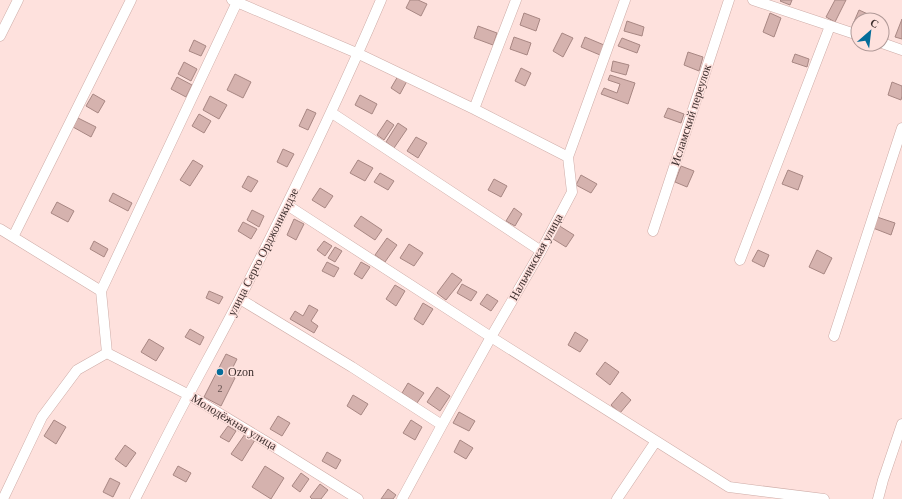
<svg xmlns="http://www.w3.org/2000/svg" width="902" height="499" font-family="Georgia,serif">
	<rect width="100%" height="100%" fill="#fee1dd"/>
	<path fill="#d5b2ae" stroke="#a88783" d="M410,0H418L427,4L421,16L406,8Z
		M781,0H792L790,5L780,1Z
		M835,0H846L835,22L826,17Z
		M859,10L870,15L868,20H858V26L853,24Z
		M524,13L540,19L536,31L520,25Z
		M770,13L781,18L774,37L763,32Z
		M902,19V39L895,37Z
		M627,21L644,27L642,36L624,31Z
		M478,26L497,33L493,45L474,38Z
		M562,33L573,38L563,57L553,51Z
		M514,37L531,43L527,55L510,49Z
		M585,37L604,45L600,55L581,47Z
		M622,38L640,45L637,53L618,46Z
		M194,40L206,46L201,56L189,51Z
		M688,52L703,57L699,71L684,65Z
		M795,54L809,59L807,67L792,62Z
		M613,61L629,65L626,75L611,71Z
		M184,62L197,69L191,81L178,74Z
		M521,68L531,73L525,86L515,81Z
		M235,74L251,82L243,98L227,90Z
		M610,75L635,83L628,104L601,94L604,88L617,93L620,84L608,80Z
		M398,76L407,81L400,94L391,88Z
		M177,77L192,85L186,97L171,89Z
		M892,82L902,86V96L901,100L888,95Z
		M93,94L105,101L98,113L86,106Z
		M360,95L377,104L372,114L355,105Z
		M210,96L227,105L219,119L203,110Z
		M668,108L684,114L681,123L664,117Z
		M307,109L316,113L308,130L299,126Z
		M199,114L211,121L204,133L192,126Z
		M78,118L96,127L91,137L73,127Z
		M387,120L394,125L384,140L377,135Z
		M398,123L407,129L394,148L386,142Z
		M416,137L427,143L418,158L407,151Z
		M283,149L294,154L287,167L277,162Z
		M193,160L203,166L190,186L180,180Z
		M358,160L373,168L365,181L350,173Z
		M681,166L694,171L687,187L675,182Z
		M788,170L803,176L798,190L782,184Z
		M380,173L394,181L388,190L374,182Z
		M581,175L597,184L591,193L576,185Z
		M248,176L258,181L251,192L242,187Z
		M494,179L507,186L501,197L488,190Z
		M320,188L333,196L325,208L312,200Z
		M113,193L132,203L128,211L109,201Z
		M57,202L74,211L68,222L51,213Z
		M514,208L522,214L515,226L506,221Z
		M252,210L264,216L259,227L247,220Z
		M361,216L382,230L375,240L354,226Z
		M877,217L895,223L891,235L873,228Z
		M294,219L304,224L296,240L287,235Z
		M243,222L257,229L251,239L238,231Z
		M558,225L574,235L566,247L550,237Z
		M387,238L397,245L385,262L375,255Z
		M94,241L108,249L104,257L90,249Z
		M324,241L332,246L325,256L317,250Z
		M409,244L423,253L414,266L400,258Z
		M335,247L342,251L335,262L328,258Z
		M758,250L769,255L764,267L752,261Z
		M817,250L832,258L824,274L809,267Z
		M327,262L339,268L334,277L322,271Z
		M361,262L370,267L362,279L354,274Z
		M452,273L462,280L446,300L437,293Z
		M462,284L477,292L471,301L457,293Z
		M395,285L405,291L396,306L386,299Z
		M209,291L223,297L219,304L206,298Z
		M487,294L498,301L491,311L480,304Z
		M423,303L433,309L423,325L414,319Z
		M309,305L318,310L311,321L318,326L314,333L290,319L295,311L303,316Z
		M190,329L204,337L200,345L185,337Z
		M575,332L588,340L580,352L568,345Z
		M149,339L164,348L156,361L141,352Z
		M226,354L237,359L229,375L235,378L221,406L204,397Z
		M605,362L619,372L610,385L596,374Z
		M408,383L424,393L417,403L402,393Z
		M437,387L450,396L440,411L427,402Z
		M622,392L631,400L620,413L611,405Z
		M353,395L368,404L361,415L347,406Z
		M459,412L475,421L469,431L453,423Z
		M278,416L290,423L282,436L270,429Z
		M54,420L66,427L56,444L44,436Z
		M411,420L422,427L415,440L403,433Z
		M228,426L236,431L229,442L220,437Z
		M245,434L255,440L242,461L231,454Z
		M460,440L473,448L466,459L454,452Z
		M125,445L136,453L126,467L115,459Z
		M327,452L341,460L336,469L322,461Z
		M178,466L191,473L186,482L173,475Z
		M265,466L284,478L271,499L252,487Z
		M301,473L309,479L300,492L292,486Z
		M110,478L120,483L113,497L103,492Z
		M320,484L328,490L321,499H312L310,497Z
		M388,489L396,495L393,499H381Z"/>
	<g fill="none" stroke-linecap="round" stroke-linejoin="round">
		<defs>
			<path id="minor" d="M232,0L359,54L474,109L568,157
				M753,0L858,35
				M0,36L18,0
				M882,43L902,50
				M474,109L516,0
				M332,113L541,251
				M287,205L491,337L729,487L824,499
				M0,229L101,291
				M653,231L729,0
				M13,237L131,0
				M740,260L830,26
				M240,299L352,367L442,425
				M834,336L902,128
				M107,353L101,291L237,2
				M107,353L189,395L265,441L358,499
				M3,499L42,417L77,370L107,353
				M135,499C153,464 170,429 189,394C206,362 224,330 240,298C290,200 338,101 381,0
				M402,499L442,425L491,337L541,251L572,192L568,157L625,0
				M617,499L656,441
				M878,499L883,480L902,424"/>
		</defs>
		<use href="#minor" stroke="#ceaca7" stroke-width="11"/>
		<use href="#minor" stroke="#fff" stroke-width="10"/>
	</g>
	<circle fill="#046d9a" stroke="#fee1dd" stroke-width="1.5" cx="220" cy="372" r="4"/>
	<g text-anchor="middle" stroke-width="3" stroke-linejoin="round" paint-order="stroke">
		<g font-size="10" fill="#624f4d">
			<text x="220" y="392">2</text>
		</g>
		<g font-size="12" fill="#3c2e2d" stroke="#fee1dd">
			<text transform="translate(691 115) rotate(-72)" y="4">Исламский переулок</text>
			<text transform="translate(263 252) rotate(-63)" y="4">улица Серго Орджоникидзе</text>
			<text transform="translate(536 257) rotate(-61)" y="4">Нальчикская улица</text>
			<text transform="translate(234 422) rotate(31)" y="4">Молодёжная улица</text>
		</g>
		<g font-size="12" fill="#3c2e2d" stroke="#fee1dd" text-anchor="start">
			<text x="228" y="376">Ozon</text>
		</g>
	</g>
	<g transform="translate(870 32) rotate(28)"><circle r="19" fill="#fee1dd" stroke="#b09997"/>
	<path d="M0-3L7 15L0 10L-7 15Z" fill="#046d9a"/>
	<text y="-6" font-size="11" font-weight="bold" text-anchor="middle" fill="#3c2e2d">С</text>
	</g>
</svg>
